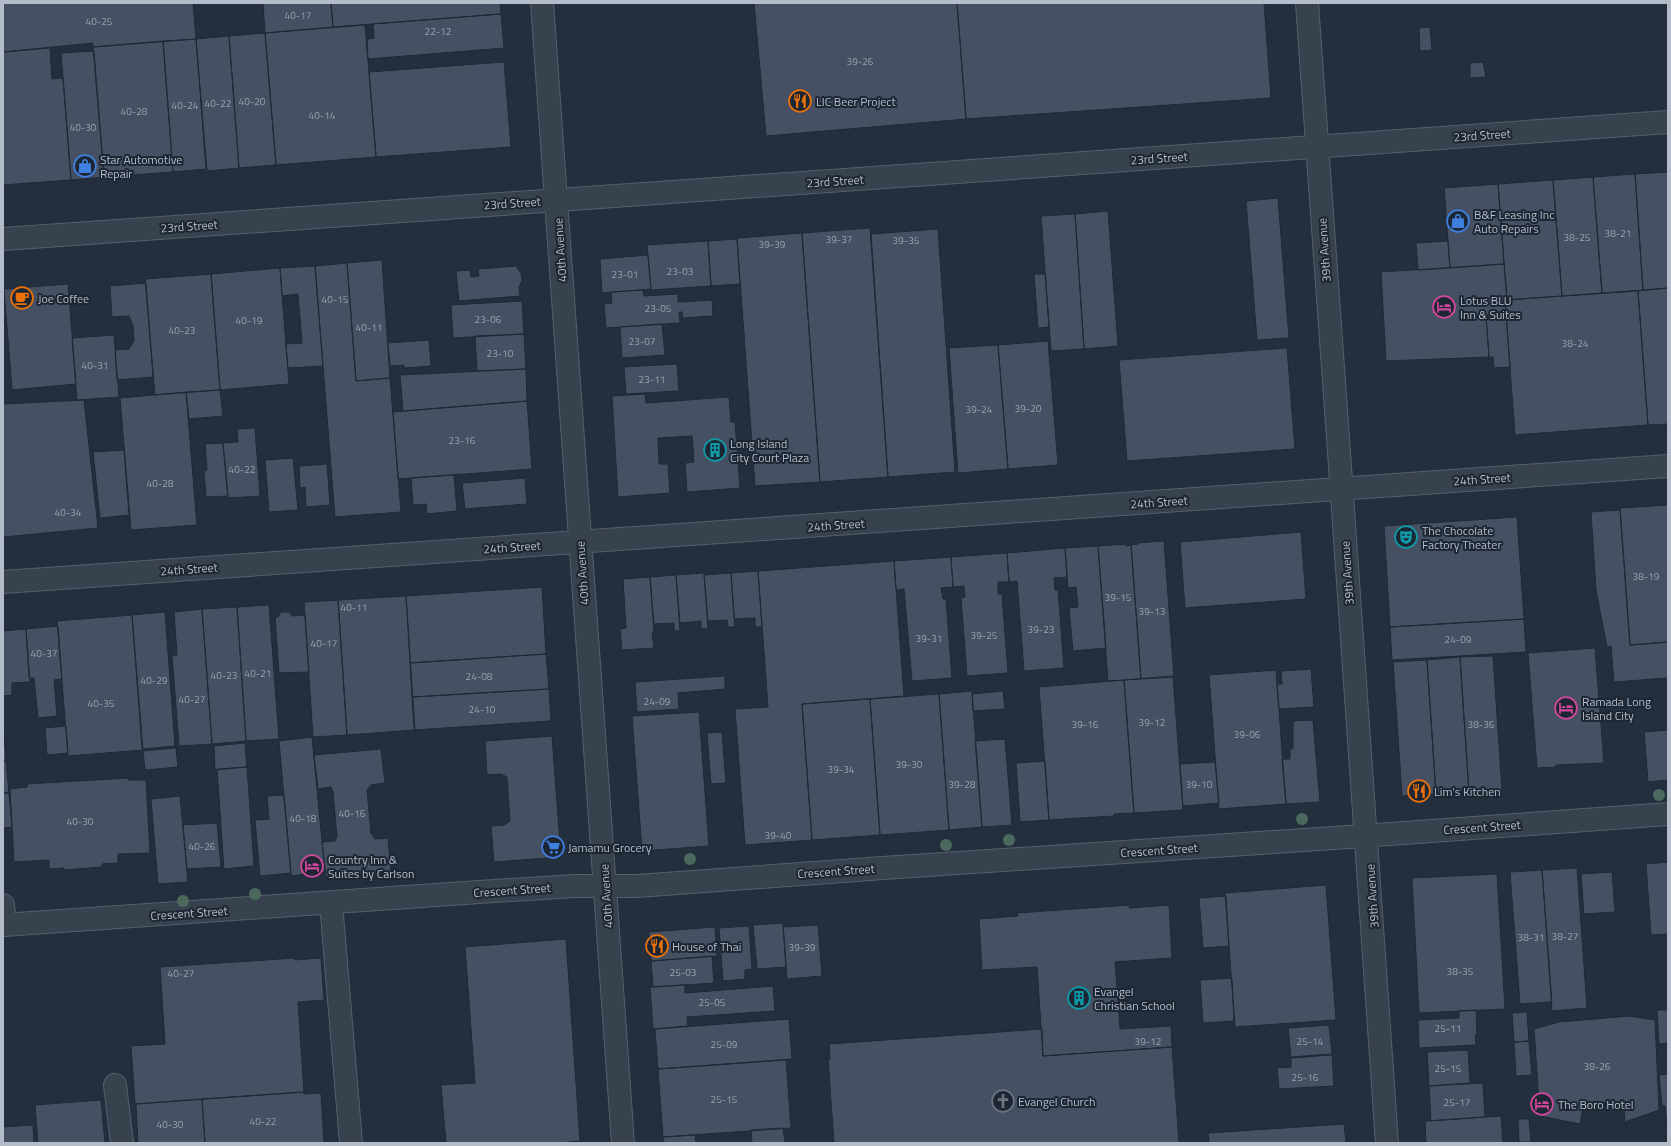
<svg xmlns="http://www.w3.org/2000/svg" width="1671" height="1146" font-family="'Titillium Web',sans-serif">
<style>
.building{fill:#455162;stroke:#1f2835}
.lines{fill:none;stroke-linecap:round;stroke-linejoin:round}
.minor-casing{stroke:#565f6c;stroke-width:24}
.minor{stroke:#38414e;stroke-width:22}
.tree{fill:#4b6a5d}
.labels{text-anchor:middle;dominant-baseline:central;stroke-width:4;stroke-linejoin:round;paint-order:stroke}
.number-label{font-size:10px;fill:#98a1af}
.poi-label{font-size:12px;fill:#b4bcc9;stroke:#1d2633;text-anchor:start}
.street-label{font-size:12px;fill:#b4bcc9;stroke:#1d2633}
</style>
<rect width="100%" height="100%" fill="#242f3e"/>
<path class="building" d="M3 3H193L196 39 93 47V43L3 52Z
M263 3H331L333 27 265 33Z
M331 3H500L501 14 333 27Z
M754 3H957L966 119 766 136Z
M957 3H1264L1271 98 966 119Z
M501 14 504 48 368 59 367 39 374 38 373 24Z
M365 25 376 157 276 165 265 33Z
M1430 27 1432 50 1420 51 1419 28Z
M265 33 276 165 239 168 229 36Z
M229 36 239 168 207 171 196 39Z
M196 39 206 169 173 172 163 41Z
M163 41 173 172 104 177 93 47Z
M50 48 52 79 63 78 71 180 3 185V52Z
M94 51 104 177 71 180 61 53Z
M504 62 511 147 376 157 369 72Z
M1483 62 1486 77 1470 78V63Z
M1668 172V288L1643 290 1635 174Z
M1635 174 1643 290 1602 293 1593 177Z
M1593 177 1602 293 1562 296 1553 180Z
M1553 180 1562 296 1507 300 1498 184Z
M1498 184 1504 264 1450 268 1444 188Z
M1278 198 1289 338 1257 340 1246 201Z
M1108 211 1118 346 1084 349 1075 214Z
M1075 214 1084 349 1051 351 1041 216Z
M870 228 888 477 820 482 802 233Z
M938 229 955 472 888 477 871 234Z
M802 233 820 482 755 486 737 238Z
M737 239 740 284 711 286 708 241Z
M708 241 711 286 651 290 647 245Z
M1448 241 1450 268 1418 270 1416 243Z
M648 255 651 289 602 293 600 259Z
M382 260 390 378 356 381 347 263Z
M347 263 356 381 390 378 401 512 335 517 315 266Z
M1504 264 1507 300H1505L1506 314 1486 316 1489 357 1386 361 1381 272Z
M315 266 323 366 288 368 286 344 302 343 298 294 282 296 280 268Z
M516 266 521 273 522 281 519 287 520 296 459 301 456 271 470 270 471 277 479 276 478 269Z
M280 268 289 384 220 390 211 274Z
M211 274 220 390 155 395 145 279Z
M1034 274H1045L1049 327 1038 328Z
M146 283 153 377 117 380 115 350 129 349 134 341 133 326 129 316 112 317 110 286Z
M68 284 76 384 12 390 4 289Z
M1668 288V424L1648 425 1638 291Z
M643 290 644 296 678 294V302L712 300 713 316 683 318 682 312H679L680 323 606 328 604 304 612 303 611 292Z
M1638 291 1648 425 1515 435 1505 300Z
M522 301 524 334 453 338 451 305Z
M1506 314 1510 367 1494 368 1493 357H1489L1486 316Z
M662 324 665 355 622 358 620 327Z
M524 334 526 369 477 371 475 336Z
M114 335 119 397 77 400 72 338Z
M429 340 431 366 404 368V365L390 366 388 343Z
M1048 341 1058 465 1008 469 998 345Z
M998 345 1008 469 958 473 949 348Z
M1287 348 1295 449 1127 461 1119 360Z
M677 364 679 391 626 394 624 367Z
M526 369 527 401 403 411 400 375Z
M220 390 223 416 189 419 186 392Z
M186 392 197 525 131 530 120 398Z
M645 394 646 403 729 397 731 422H735L740 488 687 492 685 463 694 462 692 436 658 438 659 464H668L670 493 618 497 612 396Z
M84 400 98 528 3 537V404Z
M527 401 532 469 398 479 393 412Z
M255 428 260 496 228 498 223 443 238 442 237 429Z
M223 443 228 496 206 497 204 471 207 470 205 444Z
M124 450 129 515 100 518 93 452Z
M293 458 298 510 269 512 265 460Z
M327 464 330 505 306 507 305 487 300 488 299 466Z
M454 475 457 511 427 514 426 504 413 505 411 478Z
M525 478 527 504 465 509 462 483Z
M1668 505V642L1630 645 1620 508Z
M1620 510 1630 645 1668 642V678L1614 682 1611 646 1607 647 1596 590 1591 512Z
M1517 517 1524 619 1390 627 1384 526Z
M1301 532 1306 599 1185 608 1180 542Z
M1164 541 1174 677 1141 679 1131 545 1138 544 1137 543Z
M1126 544V546L1131 545 1141 679 1108 681 1098 546Z
M1098 546 1106 648 1073 651 1069 608 1078 607 1076 587 1068 588 1065 548Z
M1065 548 1067 577 1054 578 1055 590H1058L1064 668 1024 671 1017 581 1009 582 1007 553Z
M1007 553 1009 582H998V594H1002L1008 673 967 676 961 598 965 597 964 586 953 587 951 557Z
M951 557 953 587 941 588 943 599H946L952 678 912 681 904 589 896 590 894 561Z
M894 561 904 696 802 704 812 840 745 845 735 709 768 707 758 571Z
M758 571 762 627H755V618L734 619 731 573Z
M704 573 708 629H701V621L680 623 676 575Z
M731 573 735 627H728L727 620 708 621 704 575Z
M676 575 680 631H674V623L654 624 650 577Z
M650 577 654 632 652 633 654 648 622 650 620 629 626 628 623 579Z
M542 587 546 654 410 663 406 596Z
M406 596 415 730 347 735 338 600Z
M338 600 347 735 313 737 304 602Z
M269 605 279 739 246 741 237 607Z
M237 607 246 741 212 744 202 609Z
M202 609 212 744 179 746 172 655H177L174 612Z
M165 612 175 746 142 749 132 615Z
M281 612H289L292 616 305 615 309 672 279 673 275 617H278Z
M132 615 143 750 68 756 57 621Z
M1524 619 1526 652 1392 660 1390 627Z
M58 626 62 679 54 680 57 716 38 718 34 678H29L26 629Z
M26 629 30 682 12 683V695L3 696V631Z
M1595 648 1604 763 1556 765 1555 767 1537 768 1528 653Z
M546 654 549 689 412 697 410 663Z
M1493 656 1502 790 1469 792 1460 657Z
M1460 657 1469 792 1436 794 1427 660Z
M1427 660 1436 794 1402 796 1393 662Z
M1311 669 1314 707 1279 709 1277 684H1282L1281 671Z
M1276 670 1286 804 1219 809 1209 675Z
M725 676V689L678 693 679 709 637 712 635 682Z
M1173 676 1183 810 1134 813 1124 680Z
M1124 680 1134 813 1114 814V816L1049 820 1039 687Z
M549 689 551 721 414 730 412 697Z
M972 691 982 827 949 830 939 694Z
M1003 691 1005 709 973 711 972 694Z
M939 694 949 830 880 835 870 699Z
M870 699 880 835 812 840 802 704Z
M699 712 709 846 642 851 632 716Z
M1313 720 1320 802 1286 804 1282 759H1290V749H1293V721Z
M3 721 6 761H3Z
M66 726 68 753 47 755 45 728Z
M1668 730V780L1648 782 1644 732Z
M722 732 726 783 711 784 707 733Z
M552 736 561 857 494 862 491 826 504 825 510 821 507 777 501 774 487 775 485 741Z
M312 737 325 872 291 876 279 741Z
M1005 739 1012 825 982 827 975 741Z
M245 743 247 767 215 770 214 746Z
M176 748 178 767 145 770 143 751Z
M381 749 385 783 371 785 367 790 371 833 375 839 388 838 391 872 326 877 322 842 335 841 337 837 333 792 331 787 318 789 314 755Z
M3 761H6L9 793H3Z
M1045 761 1049 820 1020 822 1016 763Z
M1215 762 1219 803 1183 806 1180 764Z
M247 767 254 866 224 869 217 769Z
M128 778 129 780H146L150 853 118 854V863L102 864V867L64 870V868L49 869V860L14 862 10 789 27 787V784Z
M3 793H9L12 827 3 828Z
M284 795 291 873 260 876 255 820 269 819 267 796Z
M180 796 188 882 158 884 151 799Z
M217 823 221 867 187 869 183 825Z
M1668 862V934L1651 935 1646 864Z
M1577 868 1587 1008 1552 1011 1542 870Z
M1542 870 1552 1002 1520 1004 1510 872Z
M1612 872 1615 912 1584 914 1581 874Z
M1497 874 1505 1009 1419 1013 1412 878Z
M1326 885 1336 1020 1235 1027 1225 893Z
M1226 896 1229 946 1203 948 1199 898Z
M1130 905 1129 908 1169 905 1172 958 1115 962 1120 1029 1171 1026 1172 1047 1043 1056 1037 967 982 970 979 919 1018 916 1017 913Z
M783 923 786 967 757 969 753 925Z
M818 925 822 976 787 979 783 927Z
M749 926 752 969 745 970V979L723 981 719 928Z
M715 927 717 956 651 961 649 932Z
M566 939 580 1141 559 1143H446L441 1085 475 1083 465 947Z
M712 956 714 983 653 987 651 961Z
M295 958V960L321 958 324 1000 298 1002 304 1092 135 1104 131 1046 165 1044 160 967Z
M1232 978 1234 1021 1203 1023 1200 980Z
M685 985V993L773 986 775 1011 687 1017 688 1026 653 1029 650 987Z
M1476 1010 1477 1035H1475L1476 1045 1419 1048 1418 1020 1459 1018V1011Z
M1657 1010H1668V1043L1659 1044Z
M1527 1012 1529 1041 1514 1042 1512 1013Z
M1629 1016 1655 1020 1659 1110 1625 1122 1624 1109 1603 1102 1583 1108 1580 1124 1540 1116 1534 1029 1559 1022Z
M789 1019 792 1059 658 1069 655 1029Z
M1329 1025 1332 1054 1291 1057 1288 1028Z
M1042 1029 1043 1056 1172 1047 1179 1143H834L828 1059H830L829 1044Z
M1529 1041 1532 1075 1516 1076 1514 1042Z
M1468 1050 1470 1083 1429 1086 1427 1052Z
M1332 1055 1334 1086 1279 1089 1277 1068 1291 1067V1058Z
M786 1060 791 1128 663 1137 658 1069Z
M1668 1074V1128H1667L1665 1106H1662L1659 1075Z
M1483 1083 1485 1117 1431 1121 1429 1086Z
M304 1092V1094L321 1093 324 1143H205L202 1099Z
M202 1099 205 1143H138L136 1104Z
M101 1100 105 1143H38L35 1105Z
M1501 1116 1503 1143H1426L1425 1121Z
M1518 1119H1529L1531 1142H1519Z
M1344 1124 1346 1143H1209L1208 1133Z
M33 1125 34 1143H3V1127Z
M783 1128 785 1143H752L751 1130Z
M695 1135 696 1143H664L663 1137Z"/>
<g class="lines">
<g class="minor-casing">
<path id="minor" d="M542 3 623 1143
M1307 3C1333 383 1363 763 1387 1143
M3 239 1668 122
M3 582 1668 466
M331 903 351 1143
M3 905 5 925
M3 925 479 892 575 886H637L883 868 1334 838 1668 814
M115 1085 122 1143"/>
</g>
<use href="#minor" class="minor"/>
</g>
<g class="tree">
<circle cx="1659" cy="795" r="6"/>
<circle cx="1302" cy="819" r="6"/>
<circle cx="1009" cy="840" r="6"/>
<circle cx="946" cy="845" r="6"/>
<circle cx="690" cy="859" r="6"/>
<circle cx="255" cy="894" r="6"/>
<circle cx="183" cy="901" r="6"/>
</g>
<defs>
<g id="restaurant-ring" transform="scale(1.15)"><circle r="9.5" fill="#1d2633" stroke="#e8710a" stroke-width="1.5"/><path d="M-5-6h1v4h1v-4h1v4h1v-4h1v5L-1.5 .5V6h-2V.5L-5-1ZM5-6V6H3V1.5H1.5Q1.5-4 5-6Z" fill="#e8710a"/></g>
<g id="shop-ring" transform="scale(1.15)"><circle r="9.5" fill="#1d2633" stroke="#3f7fe0" stroke-width="1.5"/><path d="M-5-2.5h2.3a2.7 3.5 0 0 1 5.4 0H5L5.5 6h-11ZM-1.5-2.5h3a1.5 2.3 0 0 0-3 0Z" fill="#3f7fe0"/></g>
<g id="cafe-ring" transform="scale(1.15)"><circle r="9.5" fill="#1d2633" stroke="#e8710a" stroke-width="1.5"/><path d="M-5.5-4.5H6V0H3Q3 3.5 0 3.5H-2.5Q-5.5 3.5-5.5 0ZM3-3.2v2h1.7v-2ZM-6 4.5H4V6H-6Z" fill="#e8710a"/></g>
<g id="hotel-ring" transform="scale(1.15)"><circle r="9.5" fill="#1d2633" stroke="#d1479c" stroke-width="1.5"/><path d="M-6-4.5h1.5V1H6V5H4.5V3h-9V5H-6ZM-4 0a1.8 1.8 0 1 1 3.6 0ZM.5 0V-2.5h3Q6-2.5 6 0Z" fill="#d1479c"/></g>
<g id="building-ring" transform="scale(1.15)"><circle r="9.5" fill="#1d2633" stroke="#0f9aa8" stroke-width="1.5"/><path d="M-4-6H4V6H1V3H-1V6H-4ZM-2.5-4.3h1.7v1.8h-1.7ZM.8-4.3h1.7v1.8H.8ZM-2.5-1h1.7V.8h-1.7ZM.8-1h1.7V.8H.8Z" fill="#0f9aa8"/></g>
<g id="theatre-ring" transform="scale(1.15)"><circle r="9.5" fill="#1d2633" stroke="#0f9aa8" stroke-width="1.5"/><path d="M-5-5.5Q0-4 5-5.5V0Q5 5 0 6Q-5 5-5 0ZM-3.3-2.5H-1v1.5H-3.3ZM1-2.5H3.3v1.5H1ZM-2.8 1Q0 5.5 2.8 1Z" fill="#0f9aa8"/></g>
<g id="supermarket-ring" transform="scale(1.15)"><circle r="9.5" fill="#1d2633" stroke="#3f7fe0" stroke-width="1.5"/><path d="M-6-5.5h2.5l.6 2H6L4.5 2H-2.5L-4.4-4H-6ZM-1.5 3.2a1.3 1.3 0 1 0 .1 0ZM3 3.2a1.3 1.3 0 1 0 .1 0Z" fill="#3f7fe0"/></g>
<g id="church-ring" transform="scale(1.15)"><circle r="9.5" fill="#1d2633" stroke="#6b7280" stroke-width="1.5"/><path d="M-1.2-6h2.4v3.5h3.3v2.4h-3.3V6h-2.4V-.1h-3.3v-2.4h3.3Z" fill="#6b7280"/></g>
</defs>
<g fill-rule="evenodd">
<use href="#restaurant-ring" x="800" y="101"/>
<use href="#shop-ring" x="85" y="166"/>
<use href="#shop-ring" x="1458" y="221"/>
<use href="#cafe-ring" x="22" y="298"/>
<use href="#hotel-ring" x="1444" y="307"/>
<use href="#building-ring" x="715" y="450"/>
<use href="#theatre-ring" x="1406" y="537"/>
<use href="#hotel-ring" x="1566" y="708"/>
<use href="#restaurant-ring" x="1419" y="791"/>
<use href="#supermarket-ring" x="553" y="847"/>
<use href="#hotel-ring" x="312" y="866"/>
<use href="#restaurant-ring" x="657" y="946"/>
<use href="#building-ring" x="1079" y="998"/>
<use href="#church-ring" x="1003" y="1101"/>
<use href="#hotel-ring" x="1542" y="1104"/>
</g>
<g class="labels">
<g class="number-label">
<text x="298" y="15">40-17</text>
<text x="99" y="21">40-25</text>
<text x="438" y="31">22-12</text>
<text x="860" y="61">39-26</text>
<text x="252" y="101">40-20</text>
<text x="218" y="103">40-22</text>
<text x="185" y="105">40-24</text>
<text x="134" y="111">40-28</text>
<text x="322" y="115">40-14</text>
<text x="83" y="127">40-30</text>
<text x="1618" y="233">38-21</text>
<text x="1577" y="237">38-25</text>
<text x="839" y="239">39-37</text>
<text x="906" y="240">39-35</text>
<text x="772" y="244">39-39</text>
<text x="680" y="271">23-03</text>
<text x="625" y="274">23-01</text>
<text x="335" y="299">40-15</text>
<text x="658" y="308">23-05</text>
<text x="488" y="319">23-06</text>
<text x="249" y="320">40-19</text>
<text x="369" y="327">40-11</text>
<text x="182" y="330">40-23</text>
<text x="642" y="341">23-07</text>
<text x="1575" y="343">38-24</text>
<text x="500" y="353">23-10</text>
<text x="95" y="365">40-31</text>
<text x="652" y="379">23-11</text>
<text x="1028" y="408">39-20</text>
<text x="979" y="409">39-24</text>
<text x="462" y="440">23-16</text>
<text x="242" y="469">40-22</text>
<text x="160" y="483">40-28</text>
<text x="68" y="512">40-34</text>
<text x="1646" y="576">38-19</text>
<text x="1118" y="597">39-15</text>
<text x="354" y="607">40-11</text>
<text x="1152" y="611">39-13</text>
<text x="1041" y="629">39-23</text>
<text x="984" y="635">39-25</text>
<text x="929" y="638">39-31</text>
<text x="1458" y="639">24-09</text>
<text x="324" y="643">40-17</text>
<text x="44" y="653">40-37</text>
<text x="258" y="673">40-21</text>
<text x="224" y="675">40-23</text>
<text x="479" y="676">24-08</text>
<text x="154" y="680">40-29</text>
<text x="192" y="699">40-27</text>
<text x="657" y="701">24-09</text>
<text x="101" y="703">40-35</text>
<text x="482" y="709">24-10</text>
<text x="1152" y="722">39-12</text>
<text x="1085" y="724">39-16</text>
<text x="1481" y="724">38-36</text>
<text x="1247" y="734">39-06</text>
<text x="909" y="764">39-30</text>
<text x="841" y="769">39-34</text>
<text x="962" y="784">39-28</text>
<text x="1199" y="784">39-10</text>
<text x="352" y="813">40-16</text>
<text x="303" y="818">40-18</text>
<text x="80" y="821">40-30</text>
<text x="778" y="835">39-40</text>
<text x="202" y="846">40-26</text>
<text x="1565" y="936">38-27</text>
<text x="1531" y="937">38-31</text>
<text x="802" y="947">39-39</text>
<text x="1460" y="971">38-35</text>
<text x="683" y="972">25-03</text>
<text x="181" y="973">40-27</text>
<text x="712" y="1002">25-05</text>
<text x="1448" y="1028">25-11</text>
<text x="1148" y="1041">39-12</text>
<text x="1310" y="1041">25-14</text>
<text x="724" y="1044">25-09</text>
<text x="1597" y="1066">38-26</text>
<text x="1448" y="1068">25-15</text>
<text x="1305" y="1077">25-16</text>
<text x="724" y="1099">25-15</text>
<text x="1457" y="1102">25-17</text>
<text x="263" y="1121">40-22</text>
<text x="170" y="1124">40-30</text>
</g>
<g class="poi-label">
<text x="816" y="101">LIC Beer Project</text>
<text x="100" y="159">Star Automotive<tspan x="100" dy="14">Repair</tspan></text>
<text x="1474" y="214">B&amp;F Leasing Inc<tspan x="1474" dy="14">Auto Repairs</tspan></text>
<text x="38" y="298">Joe Coffee</text>
<text x="1460" y="300">Lotus BLU<tspan x="1460" dy="14">Inn &amp; Suites</tspan></text>
<text x="730" y="443">Long Island<tspan x="730" dy="14">City Court Plaza</tspan></text>
<text x="1422" y="530">The Chocolate<tspan x="1422" dy="14">Factory Theater</tspan></text>
<text x="1582" y="701">Ramada Long<tspan x="1582" dy="14">Island City</tspan></text>
<text x="1434" y="791">Lim's Kitchen</text>
<text x="568" y="847">Jamamu Grocery</text>
<text x="328" y="859">Country Inn &amp;<tspan x="328" dy="14">Suites by Carlson</tspan></text>
<text x="672" y="946">House of Thai</text>
<text x="1094" y="991">Evangel<tspan x="1094" dy="14">Christian School</tspan></text>
<text x="1018" y="1101">Evangel Church</text>
<text x="1558" y="1104">The Boro Hotel</text>
</g>
<g class="street-label">
<text transform="translate(1482 135) rotate(-4)">23rd Street</text>
<text transform="translate(1159 158) rotate(-4)">23rd Street</text>
<text transform="translate(835 181) rotate(-4)">23rd Street</text>
<text transform="translate(512 203) rotate(-4)">23rd Street</text>
<text transform="translate(189 226) rotate(-4)">23rd Street</text>
<text transform="translate(560 250) rotate(-94)">40th Avenue</text>
<text transform="translate(1324 250) rotate(-94)">39th Avenue</text>
<text transform="translate(1482 479) rotate(-4)">24th Street</text>
<text transform="translate(1159 502) rotate(-4)">24th Street</text>
<text transform="translate(836 525) rotate(-4)">24th Street</text>
<text transform="translate(512 547) rotate(-4)">24th Street</text>
<text transform="translate(189 569) rotate(-4)">24th Street</text>
<text transform="translate(582 573) rotate(-94)">40th Avenue</text>
<text transform="translate(1347 573) rotate(-94)">39th Avenue</text>
<text transform="translate(1482 827) rotate(-4)">Crescent Street</text>
<text transform="translate(1159 850) rotate(-4)">Crescent Street</text>
<text transform="translate(836 871) rotate(-4)">Crescent Street</text>
<text transform="translate(512 890) rotate(-4)">Crescent Street</text>
<text transform="translate(606 896) rotate(-94)">40th Avenue</text>
<text transform="translate(1372 896) rotate(-94)">39th Avenue</text>
<text transform="translate(189 913) rotate(-4)">Crescent Street</text>
</g>
</g>
<rect width="1671" height="1146" fill="none" stroke="#b4bcc9" stroke-width="8"/>
</svg>
